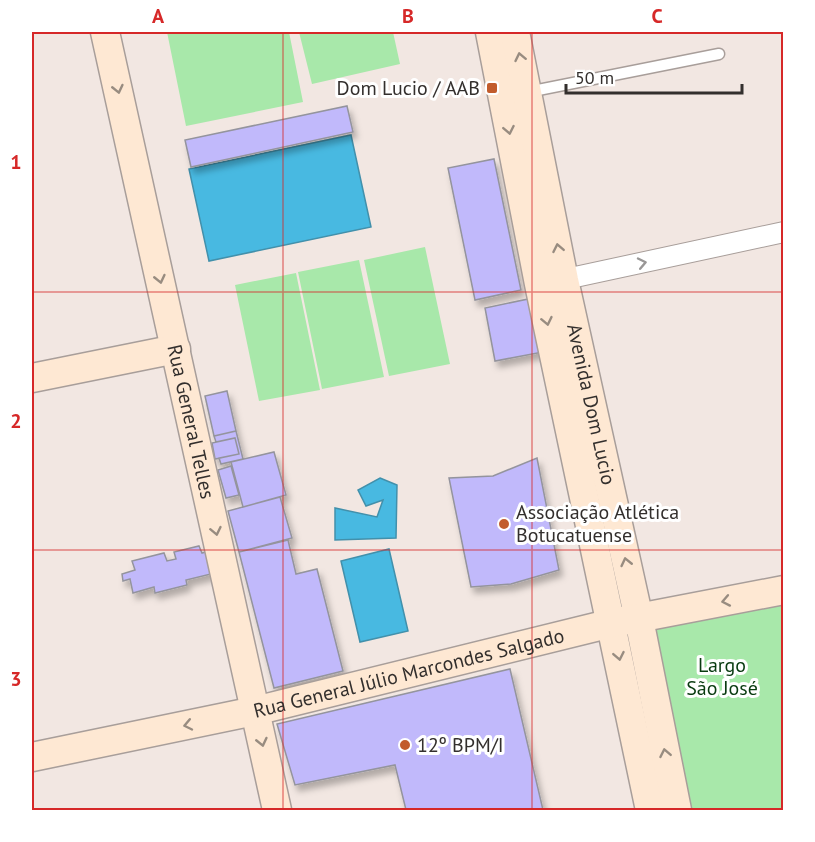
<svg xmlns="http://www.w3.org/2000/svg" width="815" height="842" font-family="'PT Sans',sans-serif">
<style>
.green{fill:#a8e8aa}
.water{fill:#48b9e1;stroke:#4290ab;stroke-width:1.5}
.building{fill:#c1b9fb;stroke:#94949d;stroke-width:1.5;filter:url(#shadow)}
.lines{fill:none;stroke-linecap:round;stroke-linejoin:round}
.lane-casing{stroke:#a89e9a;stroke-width:13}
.street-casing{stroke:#a89e9a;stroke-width:22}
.secondary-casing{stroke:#a89e9a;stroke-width:31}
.lane{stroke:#fff;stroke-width:10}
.street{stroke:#fff;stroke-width:20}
.secondary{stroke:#fee8d3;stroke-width:28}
.oneway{stroke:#988c80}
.oneway2{stroke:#999796}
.grid{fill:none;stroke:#d62828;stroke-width:1.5;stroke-opacity:0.55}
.poi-dot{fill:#c25c2c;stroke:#fff;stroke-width:2}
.labels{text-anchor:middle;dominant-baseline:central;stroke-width:6;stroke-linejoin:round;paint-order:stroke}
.poi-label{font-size:20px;fill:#332f2d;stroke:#fff;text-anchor:start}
.street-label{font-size:20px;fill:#332f2d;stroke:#fff}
.park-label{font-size:20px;fill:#093b10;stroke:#fff}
.neatline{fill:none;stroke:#d62828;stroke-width:2}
.grid-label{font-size:20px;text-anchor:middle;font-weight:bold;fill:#d62828}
</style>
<defs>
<filter id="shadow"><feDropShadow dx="3.5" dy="6" stdDeviation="3" flood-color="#0004"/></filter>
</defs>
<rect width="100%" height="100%" fill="#f2e7e2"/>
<path class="green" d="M167 32H289L303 102 186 126Z
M299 32H393L400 64 312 84Z
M425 247 450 364 389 376 364 260Z
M359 260 384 377 322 389 298 272Z
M296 273 320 390 259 401 235 285Z
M783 600V810H686L649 628Z"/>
<path class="water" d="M351 135 371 227 209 261 189 169Z
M380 478 397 485 396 538 335 540V508L377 517 383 500 366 506 358 490Z
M389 549 408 631 360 642 341 561Z"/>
<path class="building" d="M347 106 353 132 191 167 185 140Z
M494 159 521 290 475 300 448 168Z
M533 298 543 352 495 361 485 308Z
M227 391 236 431 214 436 205 396Z
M236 431 243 459 221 464 219 458 239 454 235 438 216 442 214 436Z
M235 438 239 454 215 459 212 443Z
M274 452 286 495 243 507 231 462Z
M537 458 559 570 511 584 471 587 449 478 493 476Z
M231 466 239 495 226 498 218 470Z
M280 497 292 538 239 552 228 511Z
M288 540 296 574 317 569 343 671 274 688 239 552Z
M199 546 202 553 213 550 211 574 186 580 187 585 155 593 154 587 133 593 130 579 123 581 122 574 135 570 132 561 164 553 167 561 176 559 174 552Z
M510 669 543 810H406L395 765 295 785 277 724Z"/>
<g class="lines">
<g class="lane-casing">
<path id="lane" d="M528 92 719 54"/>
</g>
<g class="street-casing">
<path id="street" d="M552 282 784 232"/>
</g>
<g class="secondary-casing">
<g id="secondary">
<path id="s1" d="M105 32 277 810"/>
<path d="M490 32 539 284 650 810"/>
<path id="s2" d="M515 32 564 280 639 619 677 810"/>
<path d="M32 378 176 349"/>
<path id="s3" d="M32 757 255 711 612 623 784 590"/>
</g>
</g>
<use href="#lane" class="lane"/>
<use href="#street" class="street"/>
<use href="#secondary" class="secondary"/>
</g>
<defs><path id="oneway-chevron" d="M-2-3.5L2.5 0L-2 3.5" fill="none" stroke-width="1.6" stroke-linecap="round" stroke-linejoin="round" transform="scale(1.5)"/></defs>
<g class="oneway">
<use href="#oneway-chevron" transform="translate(520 57) rotate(-102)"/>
<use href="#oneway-chevron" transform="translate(118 89) rotate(77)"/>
<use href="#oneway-chevron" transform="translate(509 130) rotate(79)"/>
<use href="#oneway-chevron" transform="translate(558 248) rotate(-101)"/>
<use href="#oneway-chevron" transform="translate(160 279) rotate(77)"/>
<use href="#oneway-chevron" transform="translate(547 321) rotate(78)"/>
<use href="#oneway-chevron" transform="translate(216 531) rotate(78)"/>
<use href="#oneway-chevron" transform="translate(626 562) rotate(-103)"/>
<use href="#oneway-chevron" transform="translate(726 601) rotate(169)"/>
<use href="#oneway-chevron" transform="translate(619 656) rotate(79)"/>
<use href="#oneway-chevron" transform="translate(188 725) rotate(168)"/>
<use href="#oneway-chevron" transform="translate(262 742) rotate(77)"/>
<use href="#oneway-chevron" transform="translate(665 753) rotate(-101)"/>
</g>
<use class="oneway2" href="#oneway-chevron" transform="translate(642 263) rotate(-12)"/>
<path class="grid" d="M283 32V810M532 32V810M32 292H784M32 550H784"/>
<g class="poi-dot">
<rect x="486" y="82" width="12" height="12" rx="3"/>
<circle cx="504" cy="524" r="6"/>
<circle cx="405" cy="745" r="6"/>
</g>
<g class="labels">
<g class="poi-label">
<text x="480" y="88" text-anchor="end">Dom Lucio / AAB</text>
<text x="516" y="512">Associação Atlética<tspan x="516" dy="23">Botucatuense</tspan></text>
<text x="417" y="745">12º BPM/I</text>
</g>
<g class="street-label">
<text stroke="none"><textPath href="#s2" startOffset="380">Avenida Dom Lucio</textPath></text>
<text stroke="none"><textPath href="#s1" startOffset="399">Rua General Telles</textPath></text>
<text stroke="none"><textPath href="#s3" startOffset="386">Rua General Júlio Marcondes Salgado</textPath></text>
</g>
<g class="park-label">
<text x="722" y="665">Largo<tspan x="722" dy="23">São José</tspan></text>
</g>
</g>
<rect width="815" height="842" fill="none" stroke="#ffffff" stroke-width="66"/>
<path d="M566 84v9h176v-9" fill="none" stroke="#332f2d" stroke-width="3"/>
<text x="575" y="84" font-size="18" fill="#332f2d" stroke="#ffffff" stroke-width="4.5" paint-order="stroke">50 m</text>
<rect x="33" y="33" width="749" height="776" class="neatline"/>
<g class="grid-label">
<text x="158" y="23">A</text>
<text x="408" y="23">B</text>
<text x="657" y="23">C</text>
<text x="16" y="169">1</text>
<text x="16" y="428">2</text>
<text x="16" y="686">3</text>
</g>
</svg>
